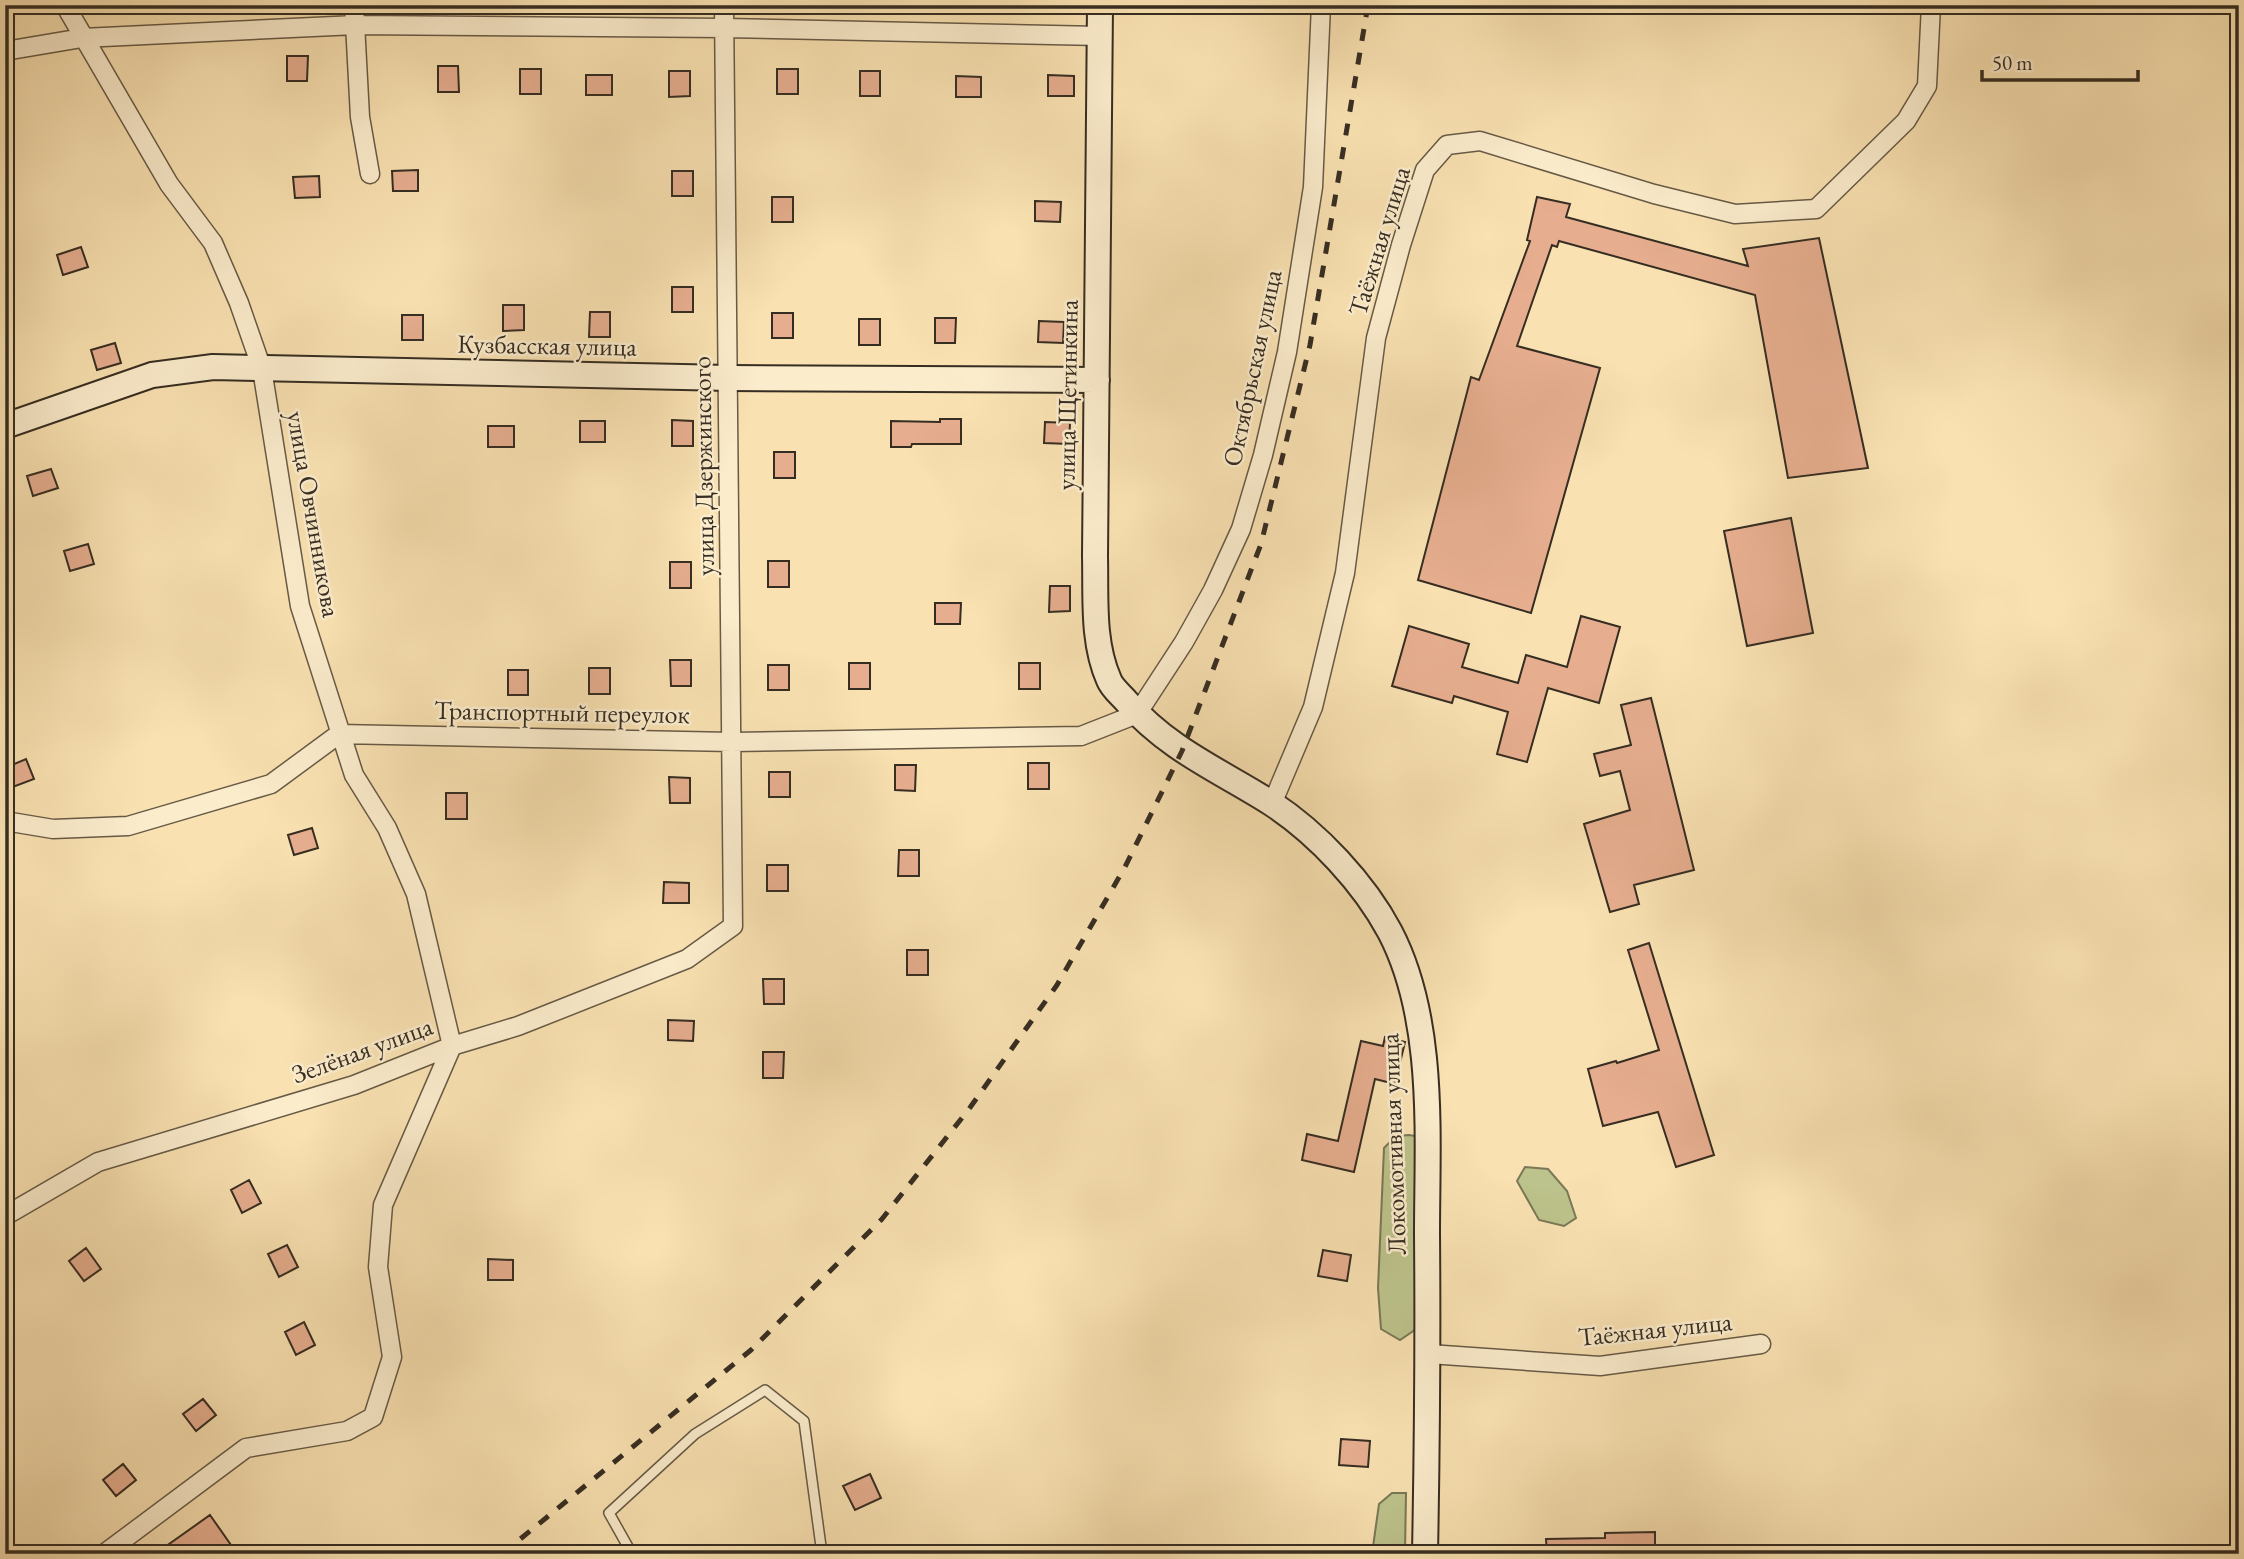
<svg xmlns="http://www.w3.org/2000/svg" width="2244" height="1559" font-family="'EB Garamond',serif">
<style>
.green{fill:#bdc38c;stroke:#7a7857;stroke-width:2}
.building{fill:#e6ae8f;stroke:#362d22;stroke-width:2}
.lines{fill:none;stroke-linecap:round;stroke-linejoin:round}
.lane-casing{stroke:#675a46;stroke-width:12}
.street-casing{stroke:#675a46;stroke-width:21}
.secondary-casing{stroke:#362d22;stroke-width:28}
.lane{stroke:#fbeccc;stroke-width:9}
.street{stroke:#fbeccc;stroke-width:18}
.secondary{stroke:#fbeccc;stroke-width:24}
.rail{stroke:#362d22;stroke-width:5;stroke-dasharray:12 12;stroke-linecap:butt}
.labels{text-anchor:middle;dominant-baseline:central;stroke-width:5;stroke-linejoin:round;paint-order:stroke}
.street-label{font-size:26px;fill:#362d22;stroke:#fbeccc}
</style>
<rect width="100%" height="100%" fill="#f9e1b1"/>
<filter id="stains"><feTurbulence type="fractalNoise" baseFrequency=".00286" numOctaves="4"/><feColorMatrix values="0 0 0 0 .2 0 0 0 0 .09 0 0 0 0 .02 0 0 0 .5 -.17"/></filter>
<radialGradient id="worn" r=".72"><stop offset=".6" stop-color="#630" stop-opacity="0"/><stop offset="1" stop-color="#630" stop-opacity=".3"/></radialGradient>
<path class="green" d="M1409 1135 1427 1138 1428 1321 1400 1340 1381 1329 1378 1288 1384 1148 1396 1136Z
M1525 1167 1548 1169 1567 1191 1576 1218 1564 1226 1539 1220 1517 1181Z
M1392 1493H1406L1405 1554H1372L1379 1504Z"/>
<path class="building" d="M287 56H308L307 81H287Z
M438 66H458L459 92H438Z
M520 69H541V94H520Z
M777 69H798V94H777Z
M669 71H690V96L669 97Z
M860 71H880V96H860Z
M586 75H612V95H586Z
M1048 75 1074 76V96H1048Z
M956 76 981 77V97H956Z
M418 170V191H393L392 171Z
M672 171H693V196H672Z
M319 176 320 197 295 198 293 177Z
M772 197H793V222H772Z
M1537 197 1570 204 1566 217 1748 266 1743 249 1819 238 1868 468 1788 478 1755 295 1559 241 1557 247 1552 245 1517 346 1600 368 1531 613 1418 580 1471 377 1479 380 1530 241 1527 240Z
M1035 201 1061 202 1060 222 1035 221Z
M81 247 88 267 63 275 57 255Z
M672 287H693V312H672Z
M503 305H524V330L503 331Z
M590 312H610V337H589Z
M772 313H793V338H772Z
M402 315H423V340H402Z
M935 318H956L955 343H935Z
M859 319H880V345H859Z
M1039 321 1064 322 1063 343 1038 342Z
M115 343 121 363 97 370 91 350Z
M940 419H961V444H912L911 447H891V421L940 422Z
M672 420 693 421V446H672Z
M580 421H605V442H580Z
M1045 422 1070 423 1069 444 1044 443Z
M488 426H514V447H488Z
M774 452H795V478H774Z
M51 469 58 488 33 496 27 476Z
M1791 518 1813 633 1747 646 1724 531Z
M88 544 94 564 70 571 64 551Z
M768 561H789V587H768Z
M670 562H691V588H670Z
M1050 586H1070V611L1049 612Z
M935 603H961L960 624H935Z
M1581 616 1620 627 1599 703 1548 688 1527 762 1497 754 1508 712 1454 696 1452 703 1392 686 1409 626 1469 644 1462 667 1518 683 1526 655 1567 667Z
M670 660H691V686H671Z
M849 663H870V689H849Z
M1019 663H1040V689H1019Z
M768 665H789V690H768Z
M589 668H610V694H589Z
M508 670H528V695H508Z
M1651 698 1694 870 1634 885 1639 904 1610 912 1584 824 1630 810 1620 771 1600 776 1594 754 1631 745 1621 705Z
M26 759 34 779 10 788 5 777V768Z
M1028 763H1049V789H1028Z
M895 765H916L915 791 895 790Z
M769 772H790V797H769Z
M669 777 690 778V803H670Z
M446 793H467V819H446Z
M312 828 318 848 294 855 288 835Z
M899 850H919V876H898Z
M767 865H788V891H767Z
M664 882 689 883V903H663Z
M1649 943 1714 1155 1676 1167 1658 1112 1603 1126 1588 1069 1616 1061 1617 1063 1659 1050 1628 950Z
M907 950H928V975H907Z
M763 979H784V1004H764Z
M668 1020 694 1021 693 1041 668 1040Z
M1385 1037 1405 1042 1395 1084 1375 1079 1354 1172 1302 1160 1307 1134 1338 1141 1361 1041 1383 1046Z
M763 1052H784L783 1078H763Z
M249 1180 261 1203 242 1213 231 1190Z
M287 1245 298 1267 279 1277 268 1254Z
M86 1248 101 1269 84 1281 69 1261Z
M1323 1250 1351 1255 1347 1281 1318 1276Z
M488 1259 513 1260V1280H488Z
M304 1322 315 1345 296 1355 285 1332Z
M203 1399 216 1415 196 1431 183 1414Z
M1341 1439 1370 1441 1368 1467 1339 1465Z
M123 1464 136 1480 116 1496 103 1480Z
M870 1474 881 1498 855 1510 843 1486Z
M210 1515 231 1545 219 1554H155Z
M1655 1532V1554H1547L1546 1539 1605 1538V1533Z"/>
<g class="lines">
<g class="lane-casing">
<path id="lane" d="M632 1554 609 1513 695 1434 765 1390 804 1421 822 1554"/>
</g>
<g class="street-casing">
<path id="street" d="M65 5 169 184 213 243 239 303 262 369 300 606 354 775 387 828 416 894 452 1046 383 1205 378 1267 392 1357 373 1417 347 1431 246 1448 104 1554
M354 5 360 117 370 174
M5 51 82 38 356 25 725 28 1100 36
M1272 804 1313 707 1345 573 1376 338 1401 245 1425 170 1447 145 1480 141 1654 194 1735 214 1816 209 1906 121 1927 86 1931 5
M5 821 53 829 128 826 271 784 339 734 732 742 1081 736 1137 714 1184 642 1213 590 1241 529 1263 455 1287 352 1313 187 1321 5
M5 1216 98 1162 354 1085 452 1046 518 1026 687 959 733 926 724 5
M1429 1354 1600 1366 1761 1344"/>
</g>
<g class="secondary-casing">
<path id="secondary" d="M1100 5 1095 556C1096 597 1092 642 1109 680 1112 688 1121 695 1127 702 1169 750 1219 770 1271 803 1317 833 1364 883 1390 932 1436 1020 1427 1137 1427 1234 1428 1341 1427 1447 1425 1554
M5 426 152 375 213 367 729 378 1097 380"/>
</g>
<use href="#lane" class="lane"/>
<use href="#street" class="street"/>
<use href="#secondary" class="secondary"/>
<path class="rail" d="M502 1554 751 1350 882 1219 969 1109 1057 985 1125 867 1182 751 1261 544 1310 345 1368 5"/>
</g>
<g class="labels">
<g class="street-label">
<text transform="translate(1379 241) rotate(-73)">Таёжная улица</text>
<text transform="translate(547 345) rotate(1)">Кузбасская улица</text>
<text transform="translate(1252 368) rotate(-78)">Октябрьская улица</text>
<text transform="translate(1067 395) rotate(-89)">улица Щетинкина</text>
<text transform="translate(703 466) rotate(-91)">улица Дзержинского</text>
<text transform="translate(314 514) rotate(80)">улица Овчинникова</text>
<text transform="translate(562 712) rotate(1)">Транспортный переулок</text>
<text transform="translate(362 1050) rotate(-20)">Зелёная улица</text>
<text transform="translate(1393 1144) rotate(-92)">Локомотивная улица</text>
<text transform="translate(1655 1329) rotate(-6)">Таёжная улица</text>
</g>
</g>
<rect width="2244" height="1559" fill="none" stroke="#f9e1b1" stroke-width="28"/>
<rect x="7" y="7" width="2230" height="1545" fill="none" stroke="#362d22" stroke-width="3.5"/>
<rect x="14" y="14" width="2216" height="1531" fill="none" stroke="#362d22" stroke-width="2"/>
<path d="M1982 70v10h156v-10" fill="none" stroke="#362d22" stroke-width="3.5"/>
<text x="1992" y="70" font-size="21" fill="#362d22" stroke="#fbeccc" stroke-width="5" paint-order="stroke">50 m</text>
<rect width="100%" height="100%" filter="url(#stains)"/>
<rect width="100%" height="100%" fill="url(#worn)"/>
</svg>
